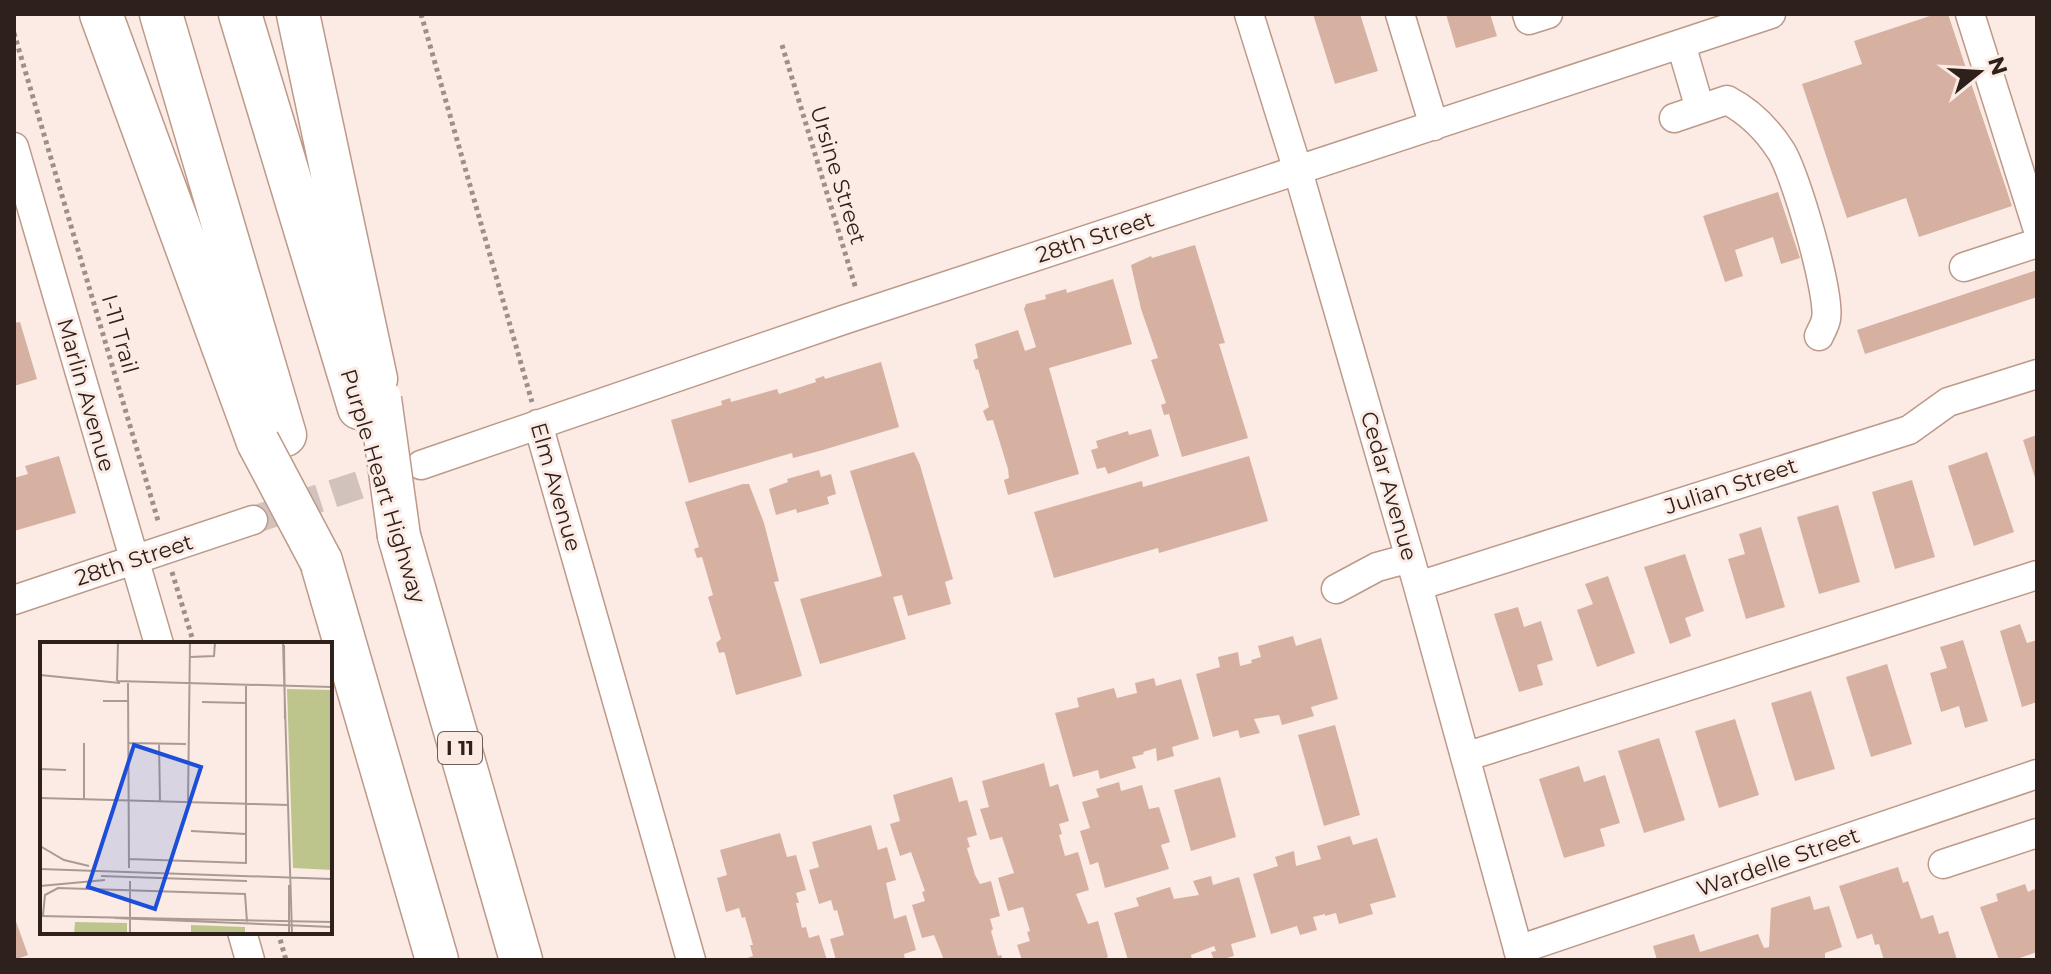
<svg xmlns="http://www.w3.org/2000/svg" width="2051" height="974" font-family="Montserrat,sans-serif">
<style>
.building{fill:#d6b1a1}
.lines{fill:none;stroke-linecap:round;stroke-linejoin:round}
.minor-tunnel{stroke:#d2c2bc;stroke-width:28;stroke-dasharray:28 14;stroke-linecap:butt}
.minor-casing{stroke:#bd9989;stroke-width:31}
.highway-casing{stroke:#bd9989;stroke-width:45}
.path{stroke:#9e8f89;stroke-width:5;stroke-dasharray:4 4;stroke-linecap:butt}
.minor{stroke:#fff;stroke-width:28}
.highway{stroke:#fff;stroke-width:42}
.highway-bridge-casing{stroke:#bd9989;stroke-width:45;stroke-linecap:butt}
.highway-bridge{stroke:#fff;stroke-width:42}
.labels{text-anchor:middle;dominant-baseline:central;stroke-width:6;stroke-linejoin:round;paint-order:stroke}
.shield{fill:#fbebe4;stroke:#6c5d57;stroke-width:2}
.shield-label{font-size:20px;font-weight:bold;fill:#2e201a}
.street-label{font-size:22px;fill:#2e201a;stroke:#fbebe4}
.inset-road{fill:none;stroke:#a99a93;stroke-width:2}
.view{fill:#1d4ed8;fill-opacity:0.15;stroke:#1d4ed8;stroke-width:4}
.inset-edge{fill:none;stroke:#2e201a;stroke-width:4}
</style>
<rect width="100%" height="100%" fill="#fbebe4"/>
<path class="building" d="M1313 14H1360L1378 71 1335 84Z
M1446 14H1490L1497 36 1456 48Z
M1936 14H1948L2012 206 1919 237 1906 198 1847 218 1802 84 1862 64 1854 41Z
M1778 192 1800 258 1781 264 1773 237 1735 250 1743 276 1725 282 1703 216Z
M1195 245 1225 343 1219 344 1248 438 1182 457 1169 414 1164 415 1161 405 1166 403 1151 360 1158 358 1141 309 1131 265 1151 256 1152 258Z
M2037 270V297L1865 354 1857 330Z
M1113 279 1132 344 1049 368 1079 474 1008 495 1004 480 1009 478 1008 469 993 420 987 421 983 411 989 407 978 369 976 370 973 360 978 358 975 344 1018 330 1025 351 1036 347 1024 309 1026 304 1046 299 1045 295 1066 289 1067 293Z
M20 322 37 379 14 386V323Z
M881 362 899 427 823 450 793 458 792 453 689 483 671 420 722 405 721 401 730 398 731 402 777 389 779 394 816 382 815 379 824 376 825 379Z
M1151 429 1159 456 1108 474 1105 467 1097 469 1091 450 1098 448 1096 441 1128 431 1129 435Z
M2037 435V481H2036L2023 440Z
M914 452 920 465 953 579 945 582 951 604 908 616 902 595 893 597 906 639 820 664 800 599 882 576 850 471Z
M1987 452 2014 532 1974 546 1948 466Z
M59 456 76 513 14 531V478L28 474 25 466Z
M1249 456 1268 521 1159 553 1158 548 1054 578 1034 512 1142 481 1143 487Z
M819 470 821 477 831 474 836 494 827 497 829 504 797 513 796 509 776 515 769 489 788 482 787 479Z
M1912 480 1935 557 1895 569 1872 492Z
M743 484H749L764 523 779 581 774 582 802 676 736 695 725 654 724 652 719 653 716 643 721 639 708 597 713 595 702 557 697 558 694 549 699 547 685 502Z
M1838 505 1860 582 1819 594 1797 517Z
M1761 527 1785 607 1746 619 1728 559 1745 554 1739 534Z
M1685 554 1704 611 1685 618 1691 636 1670 644 1644 567Z
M1608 576 1635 653 1597 667 1577 610 1593 604 1585 584Z
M1518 607 1524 627 1541 621 1553 660 1537 665 1543 685 1519 692 1494 614Z
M2020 624 2027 643 2037 640V702L2022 707 2000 631Z
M1293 636 1296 646 1321 638 1338 699 1311 707 1314 716 1282 725 1279 715 1254 719 1260 733 1240 738 1238 730 1213 737 1196 674 1220 667 1218 657 1238 652 1240 666 1252 663 1251 660 1261 657 1258 646Z
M1963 640 1988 721 1965 728 1959 706 1941 712 1930 673 1947 668 1940 647Z
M1887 664 1912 744 1871 757 1846 677Z
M1154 678 1156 686 1181 679 1199 739 1172 747 1174 756 1157 761 1156 748 1143 752 1144 754 1132 757 1136 768 1100 779 1098 770 1073 777 1055 713 1079 707 1077 698 1114 688 1117 698 1137 693 1135 683Z
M1811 691 1835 769 1795 781 1771 703Z
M1735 719 1759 795 1719 808 1695 731Z
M1335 725 1360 815 1324 826 1298 735Z
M1659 738 1685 820 1644 833 1618 751Z
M1044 763 1050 787 1058 784 1069 821 1059 824 1062 834 1059 835 1065 856 1078 852 1089 890 1076 894 1088 924 1098 921 1108 957 1101 960H1022L1017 945 1030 941 1027 932 1030 931 1023 907 1008 911 998 878 1014 873 1002 837 990 840 980 809 989 807 982 781Z
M1579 766 1584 782 1605 775 1620 823 1600 829 1605 846 1564 858 1539 779Z
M952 777 959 802 967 800 977 835 967 838 970 847 967 848 975 875 980 884 991 881 1000 916 990 919 993 929 991 931 998 956 1001 955 1003 960H944L934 935 922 938 912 905 925 901 922 892 925 891 911 852 900 856 890 824 900 821 893 795Z
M1220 777 1236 837 1191 851 1174 790Z
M1119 782 1121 791 1142 785 1149 809 1159 807 1170 842 1161 845 1169 869 1105 888 1098 862 1090 865 1080 831 1090 828 1082 802 1099 797 1096 789Z
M871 825 878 850 887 847 896 880 886 883 894 919 906 915 916 950 904 954 905 960H836L830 939 844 935 837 910 834 911 831 900 819 904 809 870 819 867 812 842Z
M780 833 787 857 796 855 806 890 796 893 799 903H796L802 928 806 927 809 938 819 935 827 960H741L753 956 750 945H753L745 917 742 918 739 908 726 912 717 878 727 875 720 850Z
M1350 836 1353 845 1377 838 1396 897 1370 904 1373 914 1339 924 1336 913 1325 916V914L1313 917 1317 930 1300 935 1297 926 1271 934 1253 874 1278 866 1275 857 1294 851 1296 866 1321 859 1317 846Z
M1898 867 1903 883 1908 881 1921 919 1933 915 1939 934 1948 931 1957 960H1884L1879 944 1875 945 1872 934 1857 939 1839 886Z
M1211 876 1213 885 1239 877 1256 937 1231 944 1234 956 1219 960H1214L1211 952 1216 951 1214 946 1191 955 1192 960H1128L1114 913 1139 906 1136 898 1170 887 1174 899 1199 895 1193 881Z
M2025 884 2028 892 2037 888V952L2014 960H1999L1980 907 1998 901 1996 894Z
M1810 896 1814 910 1829 906 1842 947 1825 953V960H1657L1653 946 1694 934 1700 952 1758 934 1764 948 1769 947 1771 908Z
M14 916 28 955 14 960Z"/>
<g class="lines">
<path class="minor-tunnel" d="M253 520 405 470"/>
<g class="minor-casing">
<path id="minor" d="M1249 14 1298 171 1418 586 1521 960
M1400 14 1434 126
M1527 14 1529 20 1548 14
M1970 14 2037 227
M1681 44 1700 109
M1674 118 1727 100C1750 112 1767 129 1781 151 1795 172 1831 295 1826 319 1825 325 1821 331 1819 336
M14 147 159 644
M1964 267 2037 243
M538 424 691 960
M421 465 846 319 1771 14
M1418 586 1909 430 1948 402 2037 374
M1336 589 1377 567 1410 558
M14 600 253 520
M1465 757 2037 575
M1943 864 2037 833
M242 932 250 960
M1518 950 2037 774"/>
</g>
<g class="highway-casing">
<path id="highway" d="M101 14 258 442
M161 14 285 435
M240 14 359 408
M298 14 376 379
M399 536 521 960
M321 561 437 960"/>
</g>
<path class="path" d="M421 14 532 402
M14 33 159 524
M782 45 856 289
M172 572 194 644
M278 932 286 960"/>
<use href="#minor" class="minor"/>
<use href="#highway" class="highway"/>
<g class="highway-bridge-casing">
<path id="highway-bridge" d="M380 399 399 536
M258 442 321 561"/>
</g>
<use href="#highway-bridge" class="highway-bridge"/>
</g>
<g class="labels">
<rect class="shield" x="438" y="732" width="44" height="32" rx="6"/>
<g class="shield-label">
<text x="460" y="748">I 11</text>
</g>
<g class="street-label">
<text transform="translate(838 175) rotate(73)">Ursine Street</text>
<text transform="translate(1095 237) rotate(-18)">28th Street</text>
<text transform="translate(120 334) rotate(74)">I-11 Trail</text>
<text transform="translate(86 395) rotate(74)">Marlin Avenue</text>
<text transform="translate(383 486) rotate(73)">Purple Heart Highway</text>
<text transform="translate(1389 486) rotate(74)">Cedar Avenue</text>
<text transform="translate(1731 486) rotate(-18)">Julian Street</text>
<text transform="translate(556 487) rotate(74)">Elm Avenue</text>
<text transform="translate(134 560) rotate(-18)">28th Street</text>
<text transform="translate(1778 862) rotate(-19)">Wardelle Street</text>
</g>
</g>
<g transform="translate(40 642)">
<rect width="292" height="292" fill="#fbebe4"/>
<path d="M247 47 292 48V228L253 226ZM35 280 87 281V292H34ZM151 283 205 285V292H151Z" fill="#bec58c"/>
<path class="inset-road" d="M243 0 252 292M244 3 245 77M150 15 174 14 175 0M0 33 80 41M77 39 78 0M77 39 292 45M88 41 89 226M63 59H88M162 60 206 61M44 101V158M88 101 146 102M119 101 120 160M0 127 26 128M0 156 249 163M148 161 150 0M151 189 206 192M0 204 24 218 49 224M89 217 206 221V44M0 227 292 237M61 234 207 239M90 239V292M249 243V292M0 244 65 238M3 273 5 253 18 246 205 252 207 280M0 274 292 280M74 276 292 285"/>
<path class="view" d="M94 103 161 125 115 267 48 245Z"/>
<rect width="292" height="292" class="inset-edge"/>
</g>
<rect width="2051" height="974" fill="none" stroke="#2e201a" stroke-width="32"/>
<g transform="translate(1979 72) rotate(72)" stroke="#fbebe4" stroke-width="6" paint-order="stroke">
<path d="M0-6L14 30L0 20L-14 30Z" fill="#2e201a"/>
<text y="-12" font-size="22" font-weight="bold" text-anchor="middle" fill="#2e201a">N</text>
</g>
</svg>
